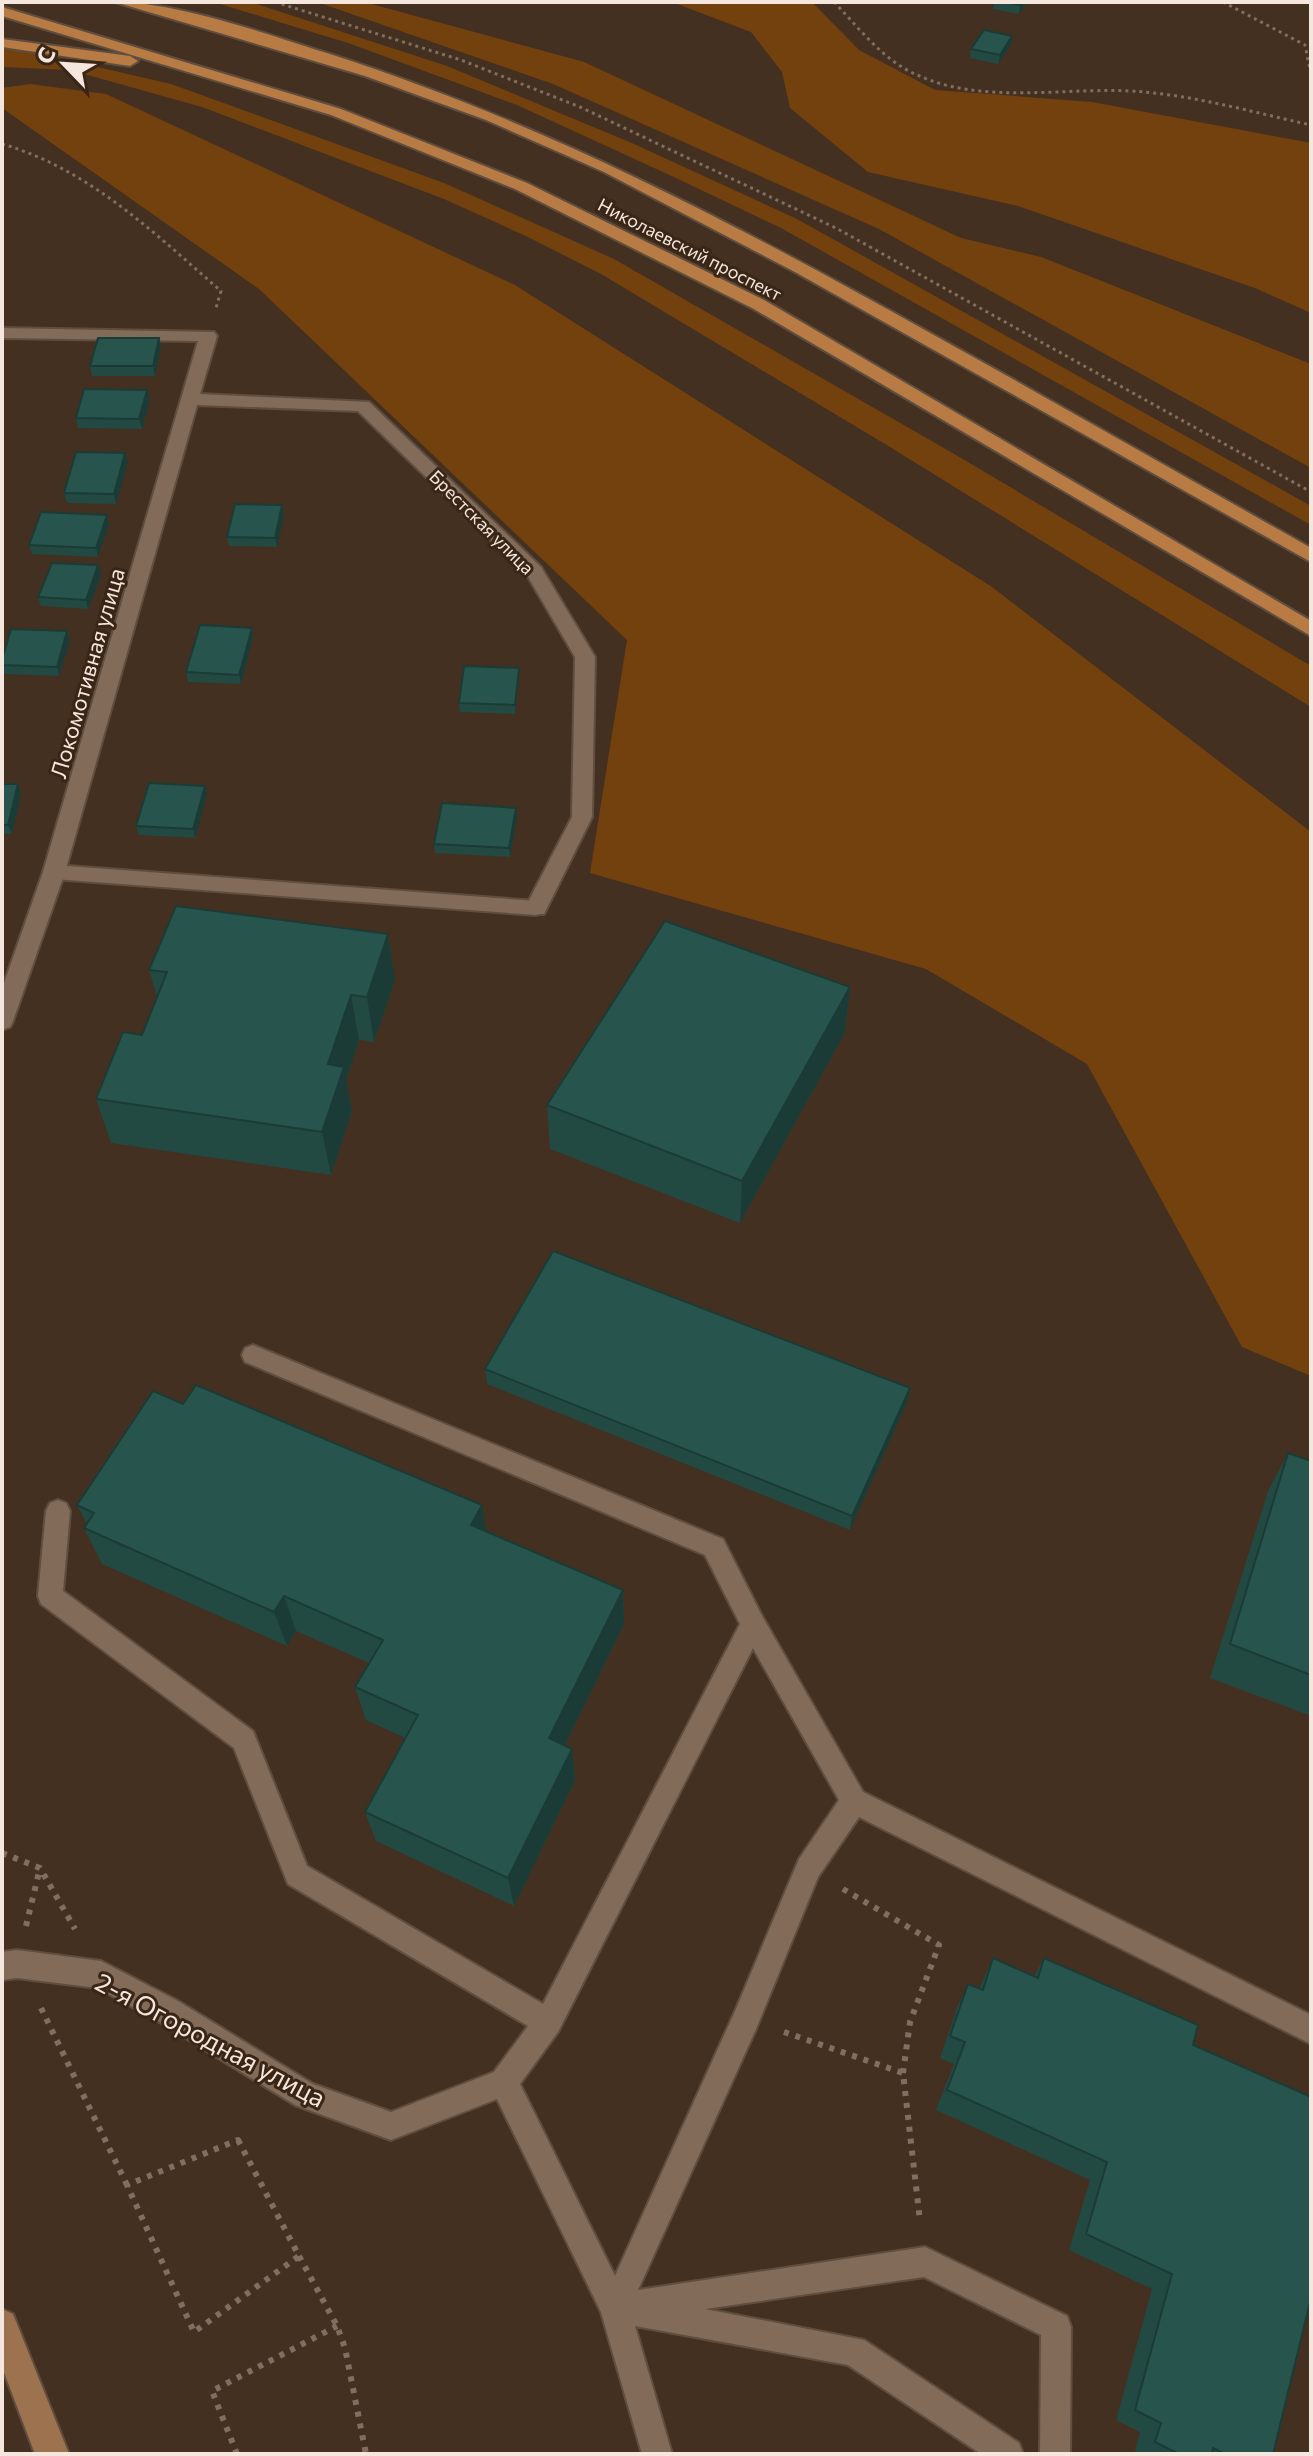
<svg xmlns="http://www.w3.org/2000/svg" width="1313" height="2456" font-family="Commissioner,sans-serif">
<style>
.green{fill:#73410e}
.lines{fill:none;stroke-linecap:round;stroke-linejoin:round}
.service-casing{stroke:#5f4e3f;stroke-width:4}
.minor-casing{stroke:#5f4e3f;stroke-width:4}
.secondary-casing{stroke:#5f4e3f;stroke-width:4}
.primary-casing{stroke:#5f4e3f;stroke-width:4}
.path-far1{stroke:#806e60;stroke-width:3;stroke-dasharray:3 4;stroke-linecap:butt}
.path{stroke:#806e60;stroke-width:6;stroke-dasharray:5 7;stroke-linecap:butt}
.service{fill:#826b59;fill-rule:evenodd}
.minor{fill:#826b59;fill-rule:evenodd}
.secondary{fill:#9c734e;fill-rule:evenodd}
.primary{fill:#b77b43;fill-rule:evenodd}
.wall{fill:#224942}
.shaded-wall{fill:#1b3c36}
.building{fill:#27554d;stroke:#1b3c36;stroke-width:2}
.labels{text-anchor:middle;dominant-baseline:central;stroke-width:6;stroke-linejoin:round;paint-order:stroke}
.far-street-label{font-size:18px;fill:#f5e7dd;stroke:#3a2616}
.street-label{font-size:22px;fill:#f5e7dd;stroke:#3a2616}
.near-street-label{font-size:26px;fill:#f5e7dd;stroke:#3a2616}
</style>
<rect width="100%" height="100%" fill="#443020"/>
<path class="green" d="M214 2H250L447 66 634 144 797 219 1311 506V525L781 228 676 178 517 105 351 44Z
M317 2H364L584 62 961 238 1041 257 1311 364V468L879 229 553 84Z
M672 2H812L859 50 935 90 1092 102 1311 143V313L1255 288 1018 206 868 172 790 108 782 72 751 32Z
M2 45 171 84 444 183 614 259 956 455 1311 666V707L885 444 601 274 526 236 444 199 202 107 70 70 2 67Z
M30 84 106 94 515 285 992 587 1311 832V1376L1242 1347 1087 1064 926 969 590 873 627 640 259 289 2 108V88Z"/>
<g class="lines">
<g class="service-casing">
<path id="service" d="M54 865 536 901 543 903 546 908 543 913 536 915 54 879 44 872Z
M253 1345 723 1539 762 1616 863 1792 1311 2015V2044L859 1817 818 1877 756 2029 638 2290 925 2247 1067 2316 1071 2327 1070 2454H1040L1041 2335 924 2277 705 2309 864 2340 1019 2443 1023 2454H981L848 2365 635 2326 672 2454H642L601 2312 497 2099 391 2140 295 2105 158 2021 98 1988 17 1978 2 1980V1952L17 1950 101 1961 178 2001 313 2084 391 2112 494 2072 528 2026 288 1884 234 1748 41 1604 38 1596 46 1511 50 1503 58 1500 66 1503 70 1511 63 1591 253 1731 307 1866 543 2004 740 1624 705 1555 245 1362 242 1355 245 1348ZM753 1648 839 1800 799 1859 736 2009 615 2276 520 2084 558 2032Z"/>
</g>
<g class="minor-casing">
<path id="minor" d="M2 328 214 332 217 336 200 394 369 402 541 567 595 657 592 817 544 914H528L525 908 572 817 575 657 527 575 358 411 197 405 65 872 13 1021 10 1027 2 1030V989L43 872 198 341 2 338Z"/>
</g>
<g class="secondary-casing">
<path id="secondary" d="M2 2309 13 2314 69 2454H35L2 2367Z"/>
</g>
<g class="primary-casing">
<path id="primary" d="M115 2C178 2 272 36 333 55 545 124 730 221 923 329 1053 401 1182 475 1311 548V562L795 272 604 172 486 120 365 76Z
M2 7 341 109 527 183 764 300 1311 621V636L752 308 515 189 331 115 2 16Z
M2 39 130 56 138 61 130 66 2 47Z"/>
</g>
<path class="path-far1" d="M275 2 461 60 580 107 836 228 1311 492
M834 2C859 28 882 59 915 74 984 107 1071 85 1144 92 1201 97 1256 113 1311 125
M1223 2 1305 45 1311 74
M2 144C89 169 154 233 221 291L216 308"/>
<path class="path" d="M2 1853 40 1868 75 1929
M843 1889 939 1945 910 2022 903 2073
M26 1926 40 1868
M41 2008 127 2185
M784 2032 903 2073 920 2221
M238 2140 299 2256 194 2332 127 2185Z
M299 2256 337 2326 345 2348 366 2454
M237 2454 212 2391 337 2326"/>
<use href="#service" class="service"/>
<use href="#minor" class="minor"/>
<use href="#secondary" class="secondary"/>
<use href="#primary" class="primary"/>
</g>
<path class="wall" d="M994 2H1028L1019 14 993 9Z
M1011 45 998 64 970 58 971 49Z
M159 338 161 347 155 376H92L90 366Z
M150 399 142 429 78 428 76 418Z
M125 453 128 462 116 504 67 503 64 493Z
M282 505 284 515 277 547 229 546 227 537Z
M109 524 98 557 32 554 29 545Z
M101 575 88 609 41 606 38 597Z
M67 631 70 640 59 676 3 674 2 670V660Z
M253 637 241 684 188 682 186 672Z
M519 677 515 714 460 712 459 703Z
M2 784H18L21 793 12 834H2Z
M207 795 195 838 139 835 136 826Z
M517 817 510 857 435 853 434 844Z
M388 934 395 980 374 1042 359 1040 346 1080 352 1111 331 1175 111 1143 96 1099 142 1035 157 997 149 970Z
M850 987 845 1032 740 1223 550 1149 547 1105Z
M485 1369 910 1388 907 1402 850 1530 487 1384Z
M1288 1453 1311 1461V1716L1210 1678 1268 1491Z
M77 1505 486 1532 623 1590 624 1624 565 1745 572 1749 575 1780 514 1906 376 1841 365 1812 405 1738 366 1720 355 1687 369 1663 296 1631 287 1646 102 1564 84 1528 87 1524Z
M993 1958 1034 1976 1044 1958 1193 2045 1273 2454H1142L1135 2451 1140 2432 1116 2420 1152 2289 1069 2250 1090 2180 936 2110 954 2064 940 2058 957 2008 968 1984 979 1989Z"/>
<path class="shaded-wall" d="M1022 2H1028L1019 14 1020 5Z
M1012 36 1011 45 998 64 1000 55Z
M159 338 161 347 155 376 153 366Z
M147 390 150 399 142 429 139 419Z
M125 453 128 462 116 504 114 494Z
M282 505 284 515 277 547 275 538Z
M107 515 109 524 98 557 96 548Z
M98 565 101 575 88 609 86 600Z
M252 628 253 637 241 684 239 675Z
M67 631 70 640 59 676 57 667Z
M519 668V677L515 714V705Z
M18 784 21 793 12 834 8 825Z
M205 786 207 795 195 838 193 829Z
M516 808 517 817 510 857 509 848Z
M388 934 395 980 374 1042 367 997Z
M850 987 845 1032 740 1223 742 1181Z
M351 995 359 1040 346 1080 352 1111 331 1175 322 1132 328 1064Z
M910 1388 907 1402 850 1530 852 1516Z
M482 1505 488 1542 471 1525Z
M623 1590 624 1624 553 1769 549 1738Z
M284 1596 296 1631 287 1646 274 1612Z
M572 1749 575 1780 514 1906 508 1878Z"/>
<path class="building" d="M1006 2H1022L1020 5Z
M984 30 1012 36 1000 55 971 49Z
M98 338H159L153 366H90Z
M84 389 147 390 139 419 76 418Z
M76 452 125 453 114 494 64 493Z
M235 504 282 505 275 538 227 537Z
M41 512 107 515 96 548 29 545Z
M52 563 98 565 86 600 38 597Z
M200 625 252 628 239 675 186 672Z
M11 629 67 631 57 667 2 665V660Z
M464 666 519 668 515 705 459 703Z
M149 783 205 786 193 829 136 826Z
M2 784H18L8 825H2Z
M442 803 516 808 509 848 434 844Z
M176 906 388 934 367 997 351 995 328 1064 344 1067 322 1132 96 1099 123 1032 142 1035 167 972 149 970Z
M665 921 850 987 742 1181 547 1105Z
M553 1251 910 1388 852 1516 485 1369Z
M196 1385 482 1505 471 1525 623 1590 549 1738 572 1749 508 1878 365 1812 418 1715 355 1687 383 1640 284 1596 274 1612 84 1528 94 1513 77 1505 153 1391 183 1404Z
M1288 1453 1311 1461V1675L1230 1644Z
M993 1958 1038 1978 1044 1958 1198 2025 1193 2045 1311 2097V2298L1273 2454H1225L1213 2448 1212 2454H1179L1155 2442 1161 2423 1135 2410 1172 2274 1086 2234 1107 2162 947 2090 965 2042 950 2036 968 1984 983 1990Z"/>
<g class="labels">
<g class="far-street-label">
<text transform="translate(690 249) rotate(27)">Николаевский проспект</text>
<text transform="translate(482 522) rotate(45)">Брестская улица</text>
</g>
<g class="street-label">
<text transform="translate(87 673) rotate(-74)">Локомотивная улица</text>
</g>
<g class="near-street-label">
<text transform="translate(211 2039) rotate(28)">2-я Огородная улица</text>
</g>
</g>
<rect width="1313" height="2456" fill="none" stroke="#f5e7dd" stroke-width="8"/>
<g transform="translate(64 64) rotate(295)" stroke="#3a2616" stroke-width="6" paint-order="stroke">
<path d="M0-6L14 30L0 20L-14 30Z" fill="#f5e7dd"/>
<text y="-12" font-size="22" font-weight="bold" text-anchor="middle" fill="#f5e7dd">С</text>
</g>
</svg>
